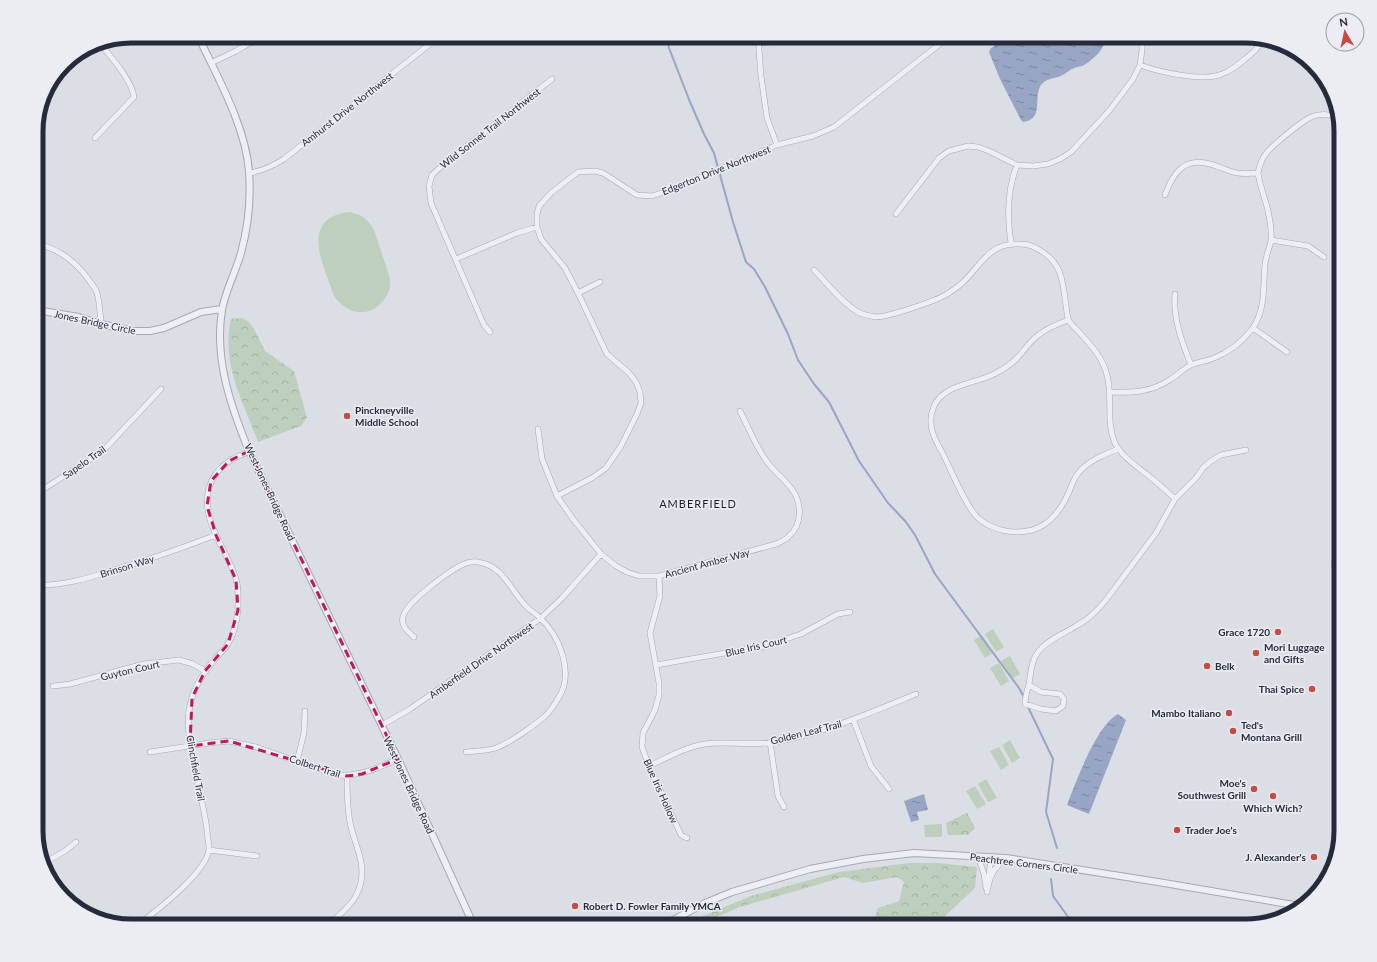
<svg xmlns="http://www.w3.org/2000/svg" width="1377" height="962" font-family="Lato,sans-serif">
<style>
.green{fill:#becfbd}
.forest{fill:url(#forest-crowns)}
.water{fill:url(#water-ripples)}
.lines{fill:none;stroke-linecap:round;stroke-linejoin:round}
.stream{stroke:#98a5c5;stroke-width:2}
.minor-casing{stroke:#a5a8b3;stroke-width:6}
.tertiary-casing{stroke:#a5a8b3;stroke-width:8}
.minor{stroke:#eeeff4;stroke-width:5}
.tertiary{stroke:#eeeff4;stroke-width:6}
.marked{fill:none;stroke:#c2185b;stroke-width:3;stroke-dasharray:8 5;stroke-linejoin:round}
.poi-dot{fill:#c84a44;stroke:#ebedf3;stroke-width:1.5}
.labels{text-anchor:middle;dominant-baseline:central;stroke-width:3;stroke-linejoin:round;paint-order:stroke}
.street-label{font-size:10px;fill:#262a3b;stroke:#ebedf3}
.poi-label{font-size:10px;font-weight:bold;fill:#262a3b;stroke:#ebedf3;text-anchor:start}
.neighbourhood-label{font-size:11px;letter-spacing:1px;fill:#191b2c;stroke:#ebedf3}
.rim{fill:none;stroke:#262a3b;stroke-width:5}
</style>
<defs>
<pattern id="forest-crowns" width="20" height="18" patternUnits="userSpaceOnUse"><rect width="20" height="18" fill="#becfbd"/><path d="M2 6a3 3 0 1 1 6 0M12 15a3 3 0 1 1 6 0" fill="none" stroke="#a3b2a3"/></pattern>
<pattern id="water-ripples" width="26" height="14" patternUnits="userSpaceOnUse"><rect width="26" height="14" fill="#98a5c5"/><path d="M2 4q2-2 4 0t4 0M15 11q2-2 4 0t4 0" fill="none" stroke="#7c87a1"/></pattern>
</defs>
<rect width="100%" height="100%" fill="#dcdee6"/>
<path class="green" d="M350 212C362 215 368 219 374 230 378 242 382 254 386 266 387 270 390 276 390 281 391 288 388 295 383 301 368 319 347 314 334 296 324 266 298 217 350 212Z
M993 629 1004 647 996 652 985 634Z
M982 635 993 653 985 658 974 640Z
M1010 656 1020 674 1012 679 1001 661Z
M999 663 1009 681 1001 686 990 668Z
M1010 740 1020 758 1012 763 1002 745Z
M999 747 1009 765 1001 770 990 751Z
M986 779 997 798 988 802 978 784Z
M975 786 986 804 977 809 966 791Z
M942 824V837H925L924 825Z"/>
<path class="forest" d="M242 318 249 322 254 329 265 351 294 371 307 418 301 426 258 442C243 401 221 364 231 319Z
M967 813 975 828 968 835H948L946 823Z
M909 863H938L977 867 975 888 942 919 940 926H872L878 908 899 901 904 882 897 877 863 883 844 877 740 907 705 922 704 926H686L703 916 751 896 839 872Z"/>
<path class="water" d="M1011 36H1069L1087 39 1094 38 1096 36H1103L1109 39 1106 40C1102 51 1094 59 1084 65 1080 67 1076 67 1072 69 1067 72 1064 75 1058 77 1054 78 1048 79 1044 82 1030 92 1047 119 1023 122L1021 120 1000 79 989 52 991 48Z
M1118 714 1126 720 1089 814 1067 805C1076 782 1096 726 1118 714Z
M924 794 928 810 917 812 919 820 911 822 904 801Z"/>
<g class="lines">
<path class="stream" d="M666 36 669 48 690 102 704 134 714 153 733 222 746 262 754 269 765 287 788 334 798 360 814 384 829 402 859 461 888 503 906 522 915 535 935 574 1019 688 1024 697
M1028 707 1053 759 1046 812 1057 848
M1051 879 1053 896 1074 925 1098 926"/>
<g class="minor-casing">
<path id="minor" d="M758 36 761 76 767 118 777 145
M759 43 783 41 801 36
M211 63 236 51 262 36
M1140 65C1159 72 1203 82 1222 74 1231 71 1238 65 1245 59 1252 54 1258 48 1262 41
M95 138 134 97C132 80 110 56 99 42
M249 173C262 171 273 166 284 159L440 36
M1165 195C1173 173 1184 157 1210 164 1218 166 1226 170 1233 172 1241 175 1250 173 1258 173
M896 214 939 158 949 151 968 146 978 147 989 151 1017 165 1033 166 1048 164 1060 159 1071 152 1109 111 1133 79 1140 65 1142 50V36
M1271 240 1308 246 1324 257
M1011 243C1007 217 1007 190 1017 165
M36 244C58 248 76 262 89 280 91 283 94 287 96 290 100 301 100 313 101 324
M456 259 517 233 537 227
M814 270C828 284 841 302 858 312 863 315 870 316 876 317 888 317 936 301 947 294 952 291 956 288 960 285 980 268 988 242 1019 244 1025 244 1031 245 1036 248 1062 261 1063 281 1066 306 1067 311 1067 317 1069 321 1072 325 1076 329 1079 332 1091 345 1103 358 1107 375 1113 397 1106 419 1114 441 1121 457 1137 466 1150 477 1159 484 1167 491 1175 499
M578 293 600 282
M1175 294C1173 319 1182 342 1191 365
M1068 320C1057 324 1045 329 1036 337 1029 342 1025 350 1018 357 1012 364 1002 370 994 374 975 384 944 384 934 406 931 413 930 422 932 430 934 438 939 447 943 454 951 470 966 507 978 518 992 530 1013 535 1032 530 1050 525 1062 508 1069 492 1072 485 1074 477 1080 471 1089 461 1106 453 1119 449
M1253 328 1287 352
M490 332 484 325 431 203 429 186 432 175 445 163 552 79
M1111 392C1133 393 1152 392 1171 379 1178 375 1184 368 1191 365 1198 362 1207 361 1214 358 1229 352 1243 341 1252 329 1266 310 1263 286 1265 264 1266 256 1269 249 1271 241 1272 231 1270 220 1268 211 1266 201 1258 180 1258 172 1259 168 1261 162 1263 158 1268 148 1301 122 1311 117 1320 113 1329 114 1338 117
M538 429 542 459 557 496 573 519 601 554 616 566 627 572 639 576H659L776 544C780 542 786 540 789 536 803 524 802 502 791 488 784 479 775 472 768 463 756 448 749 428 740 411
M36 494 103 451 161 389
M557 496 592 478 606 468 621 446 637 414 641 403 640 392 636 382 629 373 607 354 578 293 565 268 541 239 537 227V214L539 206 551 193 578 172 595 171 603 173 637 195 652 196 673 189 777 145 813 136 834 127 950 36
M1341 555C1335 557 1333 562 1335 567L1341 572
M659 576 660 596 650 633 659 683V695L655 710 643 733 642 747 649 766 681 835 687 838
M36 585C63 586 89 578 114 570 148 560 182 548 216 535
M414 637C407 631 399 624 404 614 410 600 450 570 464 564 469 562 476 561 482 563 503 567 512 592 526 606 530 611 536 613 540 618 560 636 574 673 559 697 555 704 550 712 544 717 532 727 511 742 496 748 487 751 475 751 466 752
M656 665 765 646 801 634 838 614 850 612
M1029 685 1041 692 1060 694 1064 699 1063 706 1056 711 1041 709 1025 704C1025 697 1027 691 1029 684 1031 673 1031 661 1038 652 1047 640 1065 633 1076 626 1088 620 1098 610 1106 600L1156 533 1175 499 1196 478 1203 468 1211 461 1221 455 1246 450
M53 686 70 684 144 664 179 660 193 664 205 671
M853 719 871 766 889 789
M382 725 410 709 541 618 562 598 601 554
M770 742 778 796 784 807
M150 752 209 743 229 741 256 747 336 775C359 777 378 768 398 759
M297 761 304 733 305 711
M649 766C667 758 685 747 705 744 727 741 752 746 775 742 824 733 870 713 916 694
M209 850 257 856
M978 856 984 874 986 888
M44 863 65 851 76 842
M989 877 991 857
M987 892C990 875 993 869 1006 858
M680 916 685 926
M136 926C154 913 209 871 209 848 209 843 207 836 207 830 204 807 198 785 193 762 190 744 186 723 190 705 194 686 204 672 216 658 220 653 225 649 228 644 234 634 237 620 238 609 238 600 239 588 236 579 227 549 200 521 209 488 212 477 218 469 228 462 234 457 243 455 249 451
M326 926C351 907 368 890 360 857 357 845 352 834 350 822 347 807 347 791 347 776"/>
</g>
<g class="tertiary-casing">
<path id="tertiary" d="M198 36C217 76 246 127 249 172 251 198 248 227 241 253 236 271 225 292 222 310 214 359 231 407 249 451L398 759 474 926
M36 310 79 317 101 324 132 331H150L164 328 201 312 222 309
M662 926 705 903 732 892 810 869 863 859 914 853 1006 858 1158 882 1300 906"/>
</g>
<use href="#minor" class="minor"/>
<use href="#tertiary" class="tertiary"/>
</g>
<path class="marked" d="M249 451 398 759 362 774 347 776 229 741 190 746 192 698 205 671 228 644 238 610 236 580 216 535 207 506 211 481 229 461Z"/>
<g class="poi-dot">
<circle cx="347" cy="416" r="4"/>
<circle cx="1278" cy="632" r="4"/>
<circle cx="1256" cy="653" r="4"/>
<circle cx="1207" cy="666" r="4"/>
<circle cx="1312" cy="689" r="4"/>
<circle cx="1229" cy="713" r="4"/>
<circle cx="1233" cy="731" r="4"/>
<circle cx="1254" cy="789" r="4"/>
<circle cx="1273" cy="796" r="4"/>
<circle cx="1177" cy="830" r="4"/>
<circle cx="1314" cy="857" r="4"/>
<circle cx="575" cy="906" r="4"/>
</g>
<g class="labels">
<g class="street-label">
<text transform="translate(347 109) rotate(-38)">Amhurst Drive Northwest</text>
<text transform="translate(490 128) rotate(-38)">Wild Sonnet Trail Northwest</text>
<text transform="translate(716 170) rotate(-22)">Edgerton Drive Northwest</text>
<text transform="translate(95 322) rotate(12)">Jones Bridge Circle</text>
<text transform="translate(84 462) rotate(-35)">Sapelo Trail</text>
<text transform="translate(270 492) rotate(65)">West Jones Bridge Road</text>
<text transform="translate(707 563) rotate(-15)">Ancient Amber Way</text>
<text transform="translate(127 566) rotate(-17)">Brinson Way</text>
<text transform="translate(756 646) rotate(-13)">Blue Iris Court</text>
<text transform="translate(481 660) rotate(-35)">Amberfield Drive Northwest</text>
<text transform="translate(130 670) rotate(-13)">Guyton Court</text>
<text transform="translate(806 732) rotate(-14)">Golden Leaf Trail</text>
<text transform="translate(315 766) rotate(18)">Colbert Trail</text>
<text transform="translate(196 768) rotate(80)">Clinchfield Trail</text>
<text transform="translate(409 785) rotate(65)">West Jones Bridge Road</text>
<text transform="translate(661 791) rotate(66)">Blue Iris Hollow</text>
<text transform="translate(1024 863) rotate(7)">Peachtree Corners Circle</text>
</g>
<g class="poi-label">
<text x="355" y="410">Pinckneyville<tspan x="355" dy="12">Middle School</tspan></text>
<text x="1270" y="632" text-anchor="end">Grace 1720</text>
<text x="1264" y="647">Mori Luggage<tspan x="1264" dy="12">and Gifts</tspan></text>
<text x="1215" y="666">Belk</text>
<text x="1304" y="689" text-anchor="end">Thai Spice</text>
<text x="1221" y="713" text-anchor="end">Mambo Italiano</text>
<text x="1241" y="725">Ted's<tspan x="1241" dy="12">Montana Grill</tspan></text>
<text x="1246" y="783" text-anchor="end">Moe's<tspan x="1246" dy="12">Southwest Grill</tspan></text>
<text x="1273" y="808" text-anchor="middle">Which Wich?</text>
<text x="1185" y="830">Trader Joe's</text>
<text x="1306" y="857" text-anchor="end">J. Alexander's</text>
<text x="583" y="906">Robert D. Fowler Family YMCA</text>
</g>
<g class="neighbourhood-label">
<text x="698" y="503">AMBERFIELD</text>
</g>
</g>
<path d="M0 0H1377V962H0ZM131 43H1246A88 88 0 0 1 1334 131V831A88 88 0 0 1 1246 919H131A88 88 0 0 1 43 831V131A88 88 0 0 1 131 43Z" fill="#ebedf3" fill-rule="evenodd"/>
<path class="rim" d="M131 43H1246A88 88 0 0 1 1334 131V831A88 88 0 0 1 1246 919H131A88 88 0 0 1 43 831V131A88 88 0 0 1 131 43Z"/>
<g transform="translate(1345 32) rotate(351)"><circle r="19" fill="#ebedf3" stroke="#9c9fa9"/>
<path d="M0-3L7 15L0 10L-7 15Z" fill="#c84a44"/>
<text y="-6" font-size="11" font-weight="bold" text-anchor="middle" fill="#262a3b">N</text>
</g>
</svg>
